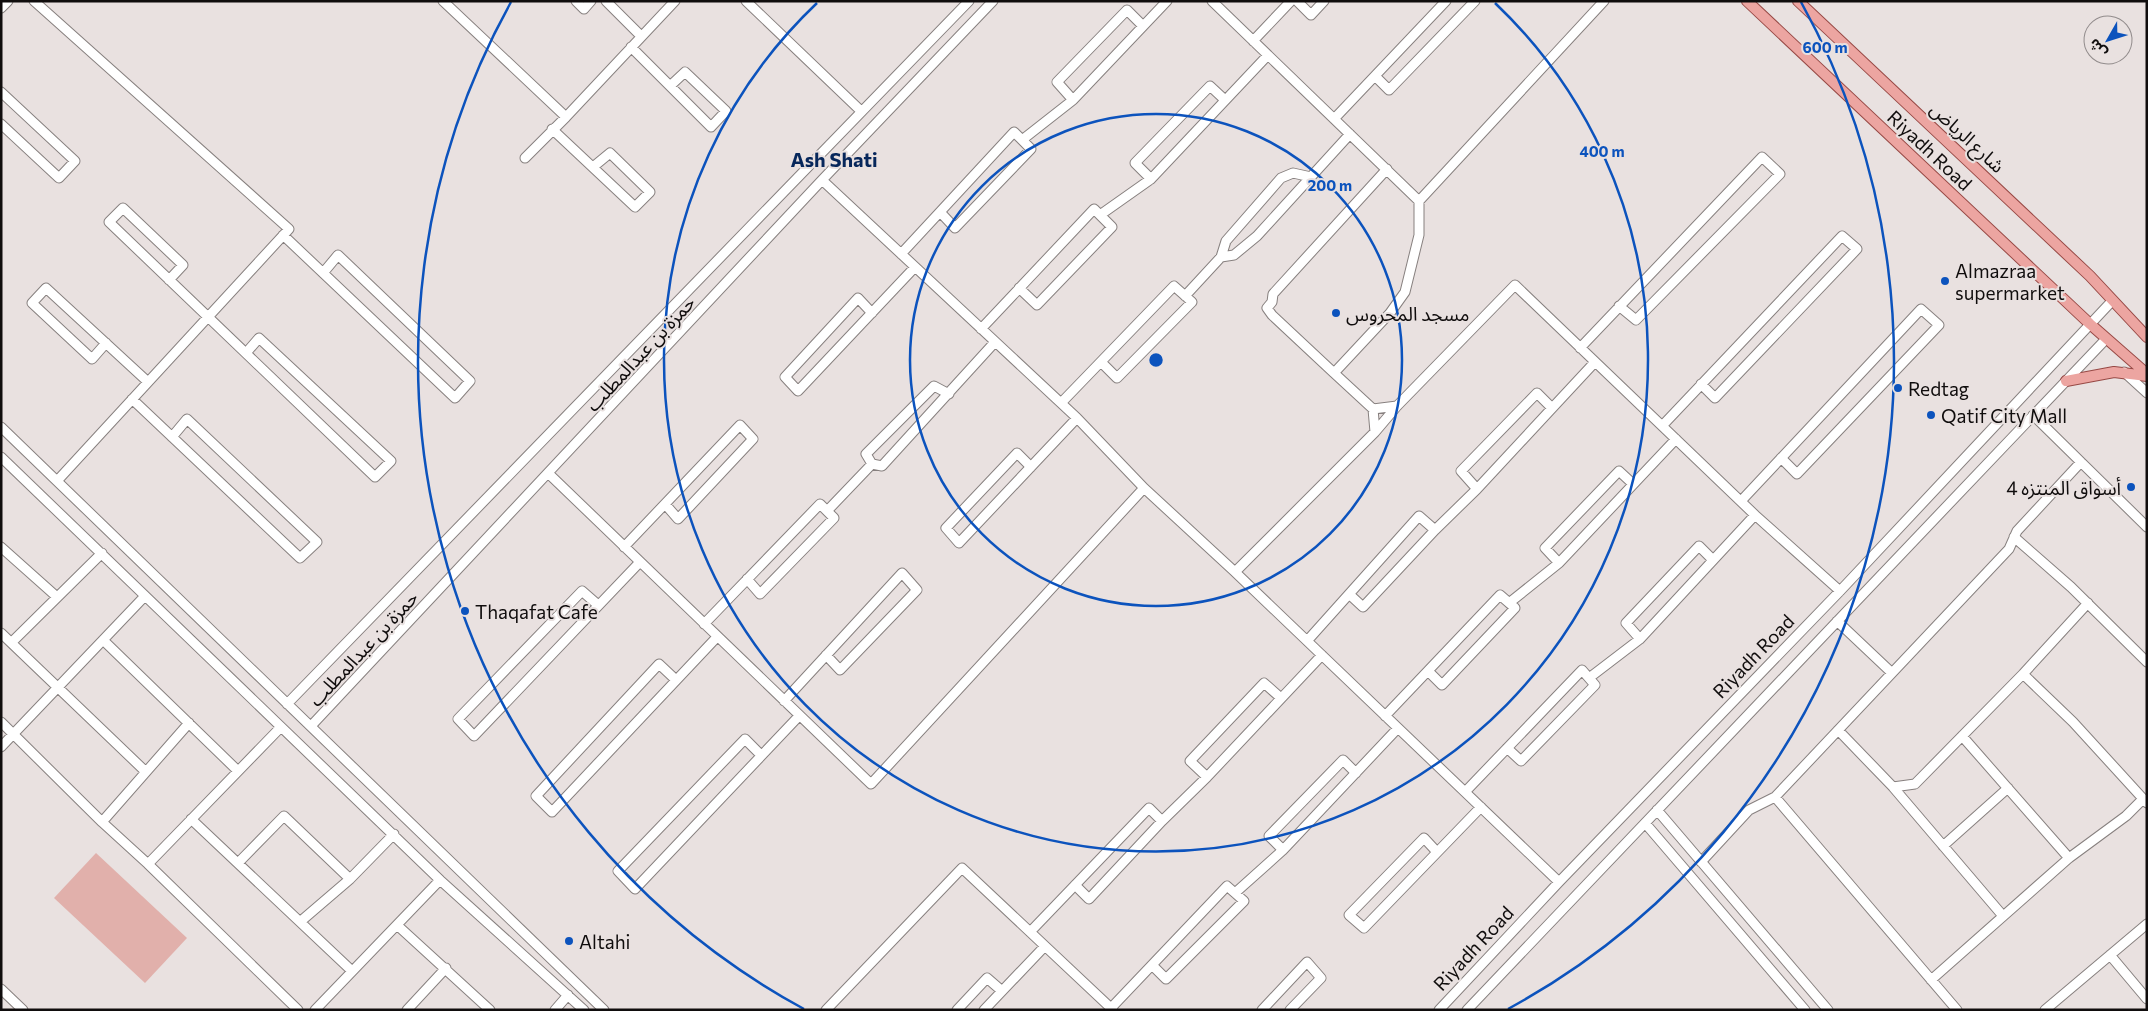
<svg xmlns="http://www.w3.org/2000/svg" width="2148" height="1011" font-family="Commissioner,'Noto Sans Arabic',sans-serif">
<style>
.park{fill:#e1b0ab}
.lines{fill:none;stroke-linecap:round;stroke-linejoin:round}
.minor-casing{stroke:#87807f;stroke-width:11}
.major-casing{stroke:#974945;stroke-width:12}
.minor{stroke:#fff;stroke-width:9}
.major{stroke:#eca5a1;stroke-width:10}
.ring{fill:none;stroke:#0c53bd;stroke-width:2.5}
.poi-dot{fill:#0c53bd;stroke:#e9e1e0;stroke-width:2}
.labels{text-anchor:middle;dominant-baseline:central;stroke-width:4;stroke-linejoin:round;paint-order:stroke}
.street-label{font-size:19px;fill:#100d0d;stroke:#e9e1e0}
.poi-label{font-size:19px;fill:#100d0d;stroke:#e9e1e0;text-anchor:start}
.neighbourhood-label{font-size:20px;font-weight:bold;fill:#07275b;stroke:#e9e1e0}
.centre{fill:#0c53bd;stroke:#e9e1e0;stroke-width:2.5}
.ring-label{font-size:15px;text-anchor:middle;font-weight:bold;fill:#0c53bd;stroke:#e9e1e0;stroke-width:4;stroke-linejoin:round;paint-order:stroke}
</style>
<rect width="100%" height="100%" fill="#e9e1e0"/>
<path class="park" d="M96 853 187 938 145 983 54 898Z"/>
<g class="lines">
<g class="minor-casing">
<path id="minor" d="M34 1 289 229 57 481
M443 1 566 117
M576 1 584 9 591 1
M606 1 641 36
M746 1 861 111
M1212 1 1419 201 1604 1
M1297 1 1311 15 1324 1
M1 8 8 1
M1143 26 1127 10 1057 82 1073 100 1167 1
M1253 41 1291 1
M631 47 711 127 726 111 685 72 670 86
M1375 76 1389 90 1475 1
M1 92 75 161 59 178 1 124
M1225 100 1210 86 1135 163 1151 179 1268 55
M1334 119 1446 1
M552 129 635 207 650 192 610 153 593 167
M1022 140 1073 100
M525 158 566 117 675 1
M1100 215 1151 179
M283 235 455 398 470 381 338 255 323 273
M901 254 1014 132 1031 149 955 228 940 212
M1221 257 1226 241 1281 178 1293 173 1311 177
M169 280 183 265 123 208 109 222C197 307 286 392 375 477L391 461 259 338 246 353
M1185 296 1221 257 1234 255 1257 236 1350 134
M872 313 858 298 785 377 798 391 915 267
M981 329 1094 209 1112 227 1037 305 1019 288
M106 343 92 359 32 303 46 288 148 382
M1580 348 1762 157 1780 174 1636 320 1619 306
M2124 372 2147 393
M1334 373 1272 315 1267 308 1272 302 1273 294 1387 169
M949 394 934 386 866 454 872 464 882 466 995 342
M132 399 300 558 317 542 187 419 172 437
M1061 403 1174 286 1192 302 1117 378 1101 362
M1397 406 1373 409 1334 373 1390 313 1405 292 1419 235V201
M1552 408 1537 393 1461 471 1477 489 1595 362
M1373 409 1375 432
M2033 415 2147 527
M1662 426 1842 236 1857 249 1715 398 1701 384
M1 427 604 1010
M1 457 440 880 584 1010
M1031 467 1017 453 946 528 959 543 1077 418
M549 474 871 784 1144 488 1077 418 822 180
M1633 484 1619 471 1545 548 1559 563 1676 439
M1144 488 1235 572
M1741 501 1921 309 1939 325 1797 474 1781 458
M827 511 872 464
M1435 530 1477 489
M2014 537 2071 587 2147 662
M1 547 57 597
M624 547 740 425 753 439 678 519 665 504
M1713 560 1699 546 1626 623 1640 639 1755 515
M1509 603 1559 563
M598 605 582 591 458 719 474 736 640 562
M1837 621 1892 673
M704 624 820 504 834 518 760 594 747 579
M1 633 146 772
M103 640 238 771
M1307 641 1419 516 1435 530 1363 607 1349 594
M12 642 102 553
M2023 674 2073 722 2147 803
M1589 678 1640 639
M676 680 659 664 536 796 552 812 717 637
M1281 698 1264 683 1190 761 1207 777 1322 655
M784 701 902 573 917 590 840 670 826 655
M287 704 969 1
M1385 716 1500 595 1515 608 1442 685 1428 671
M1 722 102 822 148 864 298 1010
M311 726 822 180 993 1
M1838 730 1893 787 2003 916
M1962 736 2069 858
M1 747 144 597
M761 755 745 739 618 871 635 889 799 716
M1356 773 1343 760 1269 836 1283 850 1398 728
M1893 787 1915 784 2023 674 2088 603
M1465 792 1582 670 1595 685 1521 761 1507 748
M1775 797 1957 1010
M1657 810 1828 1010
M191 819 352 971
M1162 821 1207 777
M102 822 189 723
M1645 823 1805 1010
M1943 846 2008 788
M1437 852 1424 838 1349 915 1364 928 1481 807
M1701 862 1749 810 1775 797 2009 549 2017 531 2081 462
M238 863 284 816 350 879
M148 864 280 728
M1559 882 1235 572 1375 432 1397 406 1515 285 1755 515 1840 591
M1235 893 1283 850
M301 921 350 879 394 834
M397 925 490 1010
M1030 932 1149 808 1162 821 1089 899 1075 885
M2110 955 2147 999
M1931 980 2069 858 2126 816 2143 799
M1 989 23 1010
M1111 1008 1227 886 1244 901 1166 979 1152 965
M315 1010 440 880
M407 1010 446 968
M555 1010 568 995
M826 1010 962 868 1113 1010
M957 1010 987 978 1002 991
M984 1010 1045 946
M1262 1010 1307 962 1321 978 1290 1010
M1439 1010 1559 882 1840 591 2112 301
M1467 1010 2106 339
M2045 1010 2147 924"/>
</g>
<g class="major-casing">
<path id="major" d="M1747 1 2090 324 2147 374
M1798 1 2090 276 2147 337
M2066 381 2114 372 2147 376"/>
</g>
<use href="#minor" class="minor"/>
<use href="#major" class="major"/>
</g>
<g class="ring">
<circle cx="1156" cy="360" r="246"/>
<path d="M1495 3A492 492 0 1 1 817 3"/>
<path d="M804 1009A738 738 0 0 1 511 2M1801 2A738 738 0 0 1 1508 1009"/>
</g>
<g class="poi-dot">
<circle cx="1945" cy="281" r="5"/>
<circle cx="1336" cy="313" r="5"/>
<circle cx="1898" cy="388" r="5"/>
<circle cx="1931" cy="415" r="5"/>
<circle cx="2131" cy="487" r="5"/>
<circle cx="465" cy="611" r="5"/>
<circle cx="569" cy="941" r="5"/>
</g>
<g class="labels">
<g class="street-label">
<text transform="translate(1968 137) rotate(43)">شارع الرياض</text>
<text transform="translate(1930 150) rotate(43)">Riyadh Road</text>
<text transform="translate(640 353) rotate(-47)">حمزة بن عبدالمطلب</text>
<text transform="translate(363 648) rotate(-47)">حمزة بن عبدالمطلب</text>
<text transform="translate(1753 656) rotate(-46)">Riyadh Road</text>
<text transform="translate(1473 948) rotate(-47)">Riyadh Road</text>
</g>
<g class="poi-label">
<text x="1955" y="270">Almazraa<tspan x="1955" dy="22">supermarket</tspan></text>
<text x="1346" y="313">مسجد المحروس</text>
<text x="1908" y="388">Redtag</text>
<text x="1941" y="415">Qatif City Mall</text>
<text x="2121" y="487" text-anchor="end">أسواق المنتزه 4</text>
<text x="475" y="611">Thaqafat Cafe</text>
<text x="579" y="941">Altahi</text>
</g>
<g class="neighbourhood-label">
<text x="834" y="159">Ash Shati</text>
</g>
</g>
<circle cx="1156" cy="360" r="8" class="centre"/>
<g class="ring-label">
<text x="1825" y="53">600 m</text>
<text x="1602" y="157">400 m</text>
<text x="1330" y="191">200 m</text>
</g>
<rect width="2148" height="1011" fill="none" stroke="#100d0d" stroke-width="5"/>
<g transform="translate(2108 40) rotate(231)"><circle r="24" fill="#e9e1e0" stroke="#928c8c"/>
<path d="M0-4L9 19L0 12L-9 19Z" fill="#0c53bd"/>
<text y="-8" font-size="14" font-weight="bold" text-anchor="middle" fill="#100d0d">ش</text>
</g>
</svg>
